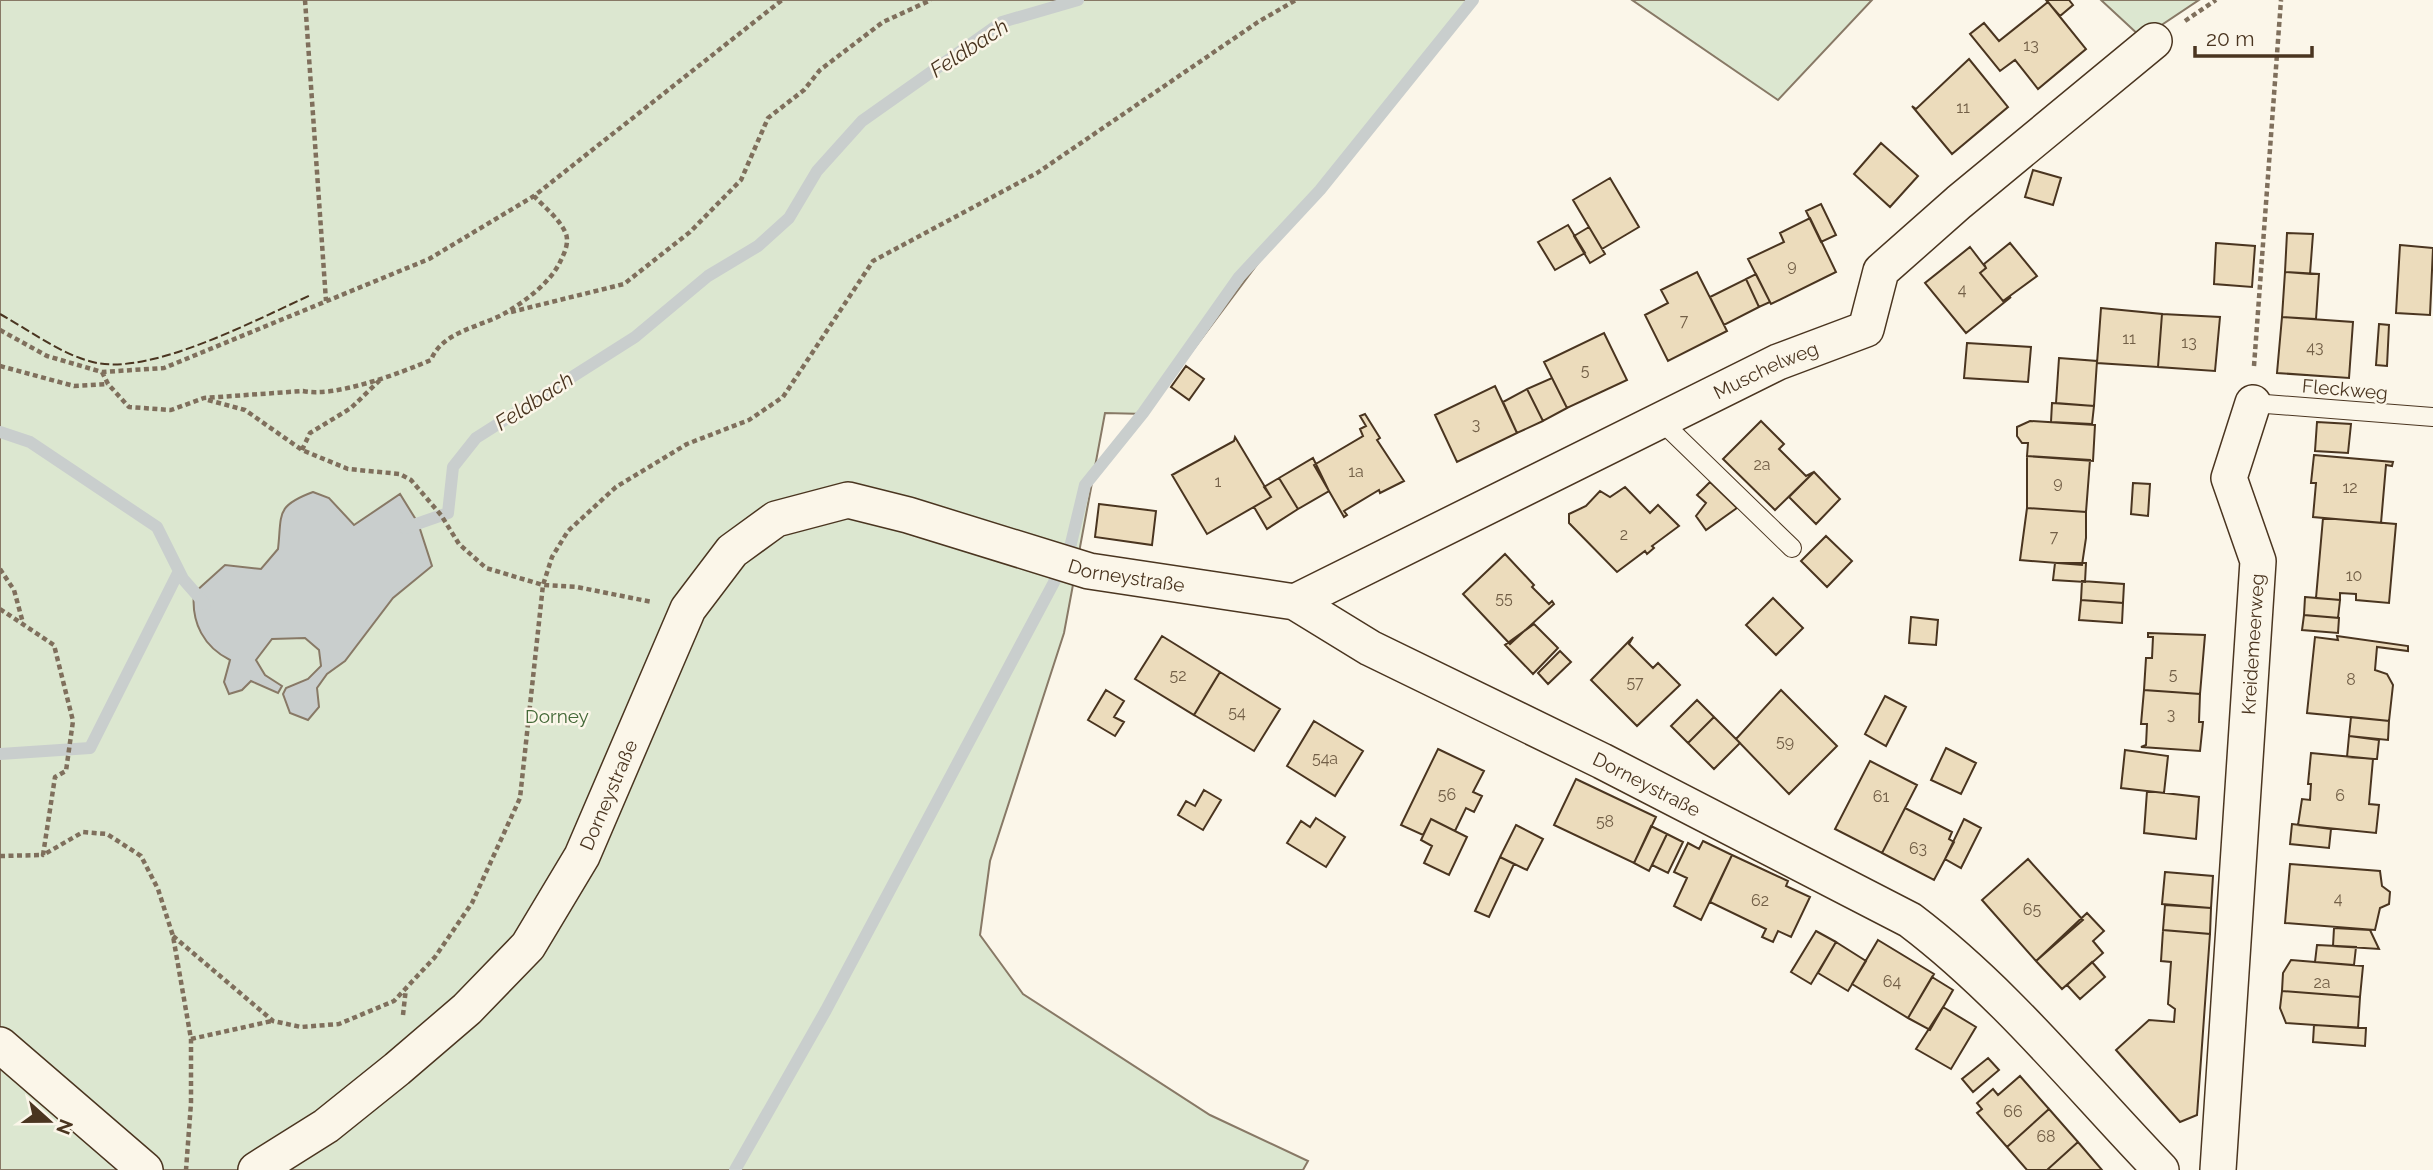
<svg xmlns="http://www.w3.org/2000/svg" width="2433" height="1170" font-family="Raleway,sans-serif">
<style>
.green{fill:#dce7d0;stroke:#887966;stroke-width:2}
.water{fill:#c9cecd;stroke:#887966;stroke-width:2}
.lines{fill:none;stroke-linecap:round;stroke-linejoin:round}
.stream{stroke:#c9cecd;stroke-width:12}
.building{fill:#ecdcbc;stroke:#4a3520;stroke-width:2}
.lane-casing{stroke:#4a3520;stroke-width:20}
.street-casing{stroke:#4a3520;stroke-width:38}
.path{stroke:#7f6f5c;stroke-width:4.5;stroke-dasharray:5 3.5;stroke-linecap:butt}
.lane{stroke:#fbf6e9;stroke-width:18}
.street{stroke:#fbf6e9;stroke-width:35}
.fence{stroke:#4a3520;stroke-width:2;stroke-dasharray:9 3.5;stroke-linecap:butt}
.labels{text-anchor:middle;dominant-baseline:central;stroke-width:5;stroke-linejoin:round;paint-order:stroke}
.number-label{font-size:16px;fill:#725f47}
.street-label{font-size:19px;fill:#4a3520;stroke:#fbf6e9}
.park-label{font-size:19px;fill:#436837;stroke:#fbf6e9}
.water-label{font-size:21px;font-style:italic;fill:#4a3520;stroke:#fbf6e9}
</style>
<rect width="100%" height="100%" fill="#fbf6e9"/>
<path class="green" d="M0 0H1475L1397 99 1259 262 1145 414 1105 413 1064 633 990 861 980 935 1023 994 1210 1115 1308 1161 1303 1170H0Z
M1632 0H1872L1778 100Z
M2101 0H2199L2142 38Z"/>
<path class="water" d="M313 492 329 498 354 525 400 494 418 523 432 566 393 598 345 661 327 674 317 688 319 707 308 720 290 713 283 694 286 688 308 679 321 666 319 650 305 638 272 639 256 660 265 675 282 686 278 693 251 681 242 690 229 694 224 682 230 660C204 647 191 623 194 593L225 565 261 569 278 549C282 514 275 506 313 492Z"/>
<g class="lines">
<path class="stream" d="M0 432 30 442 157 527 183 579 205 604
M405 528 448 513 453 467 476 438 635 337 708 276 758 246 789 218 817 171 862 121 1002 22 1078 0
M0 754 90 748 179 571
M735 1170 826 1010 1068 556 1085 485 1143 413 1239 277 1320 190 1473 0"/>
</g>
<path class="building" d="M2046 0H2069L2073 5 2060 16Z
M2048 2 2086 49 2038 89 2015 60 2000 71 1970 34 1984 23 1999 41Z
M1969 59 2008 107 1952 154 1912 106 1916 109Z
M1881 143 1918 176 1890 207 1854 174Z
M2033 170 2061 178 2053 205 2025 197Z
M1610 178 1639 227 1602 249 1573 200Z
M1821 204 1836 235 1821 242 1806 211Z
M1810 218 1836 272 1771 304 1748 259 1784 242 1780 233Z
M1568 225 1585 253 1555 270 1538 242Z
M1589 227 1605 254 1590 263 1574 236Z
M2287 233 2313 234 2310 274 2285 272Z
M2010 243 2037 276 2003 301 1980 273 1986 268 1984 264Z
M2216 243 2255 246 2252 287 2214 284Z
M2400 245 2433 248 2430 315 2396 313Z
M1970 247 1986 268 1980 273 2003 301 2011 297 1966 333 1925 283Z
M1697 272 1727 331 1668 361 1645 315 1668 303 1661 290Z
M2285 272 2319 274 2316 319 2282 317Z
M1756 274 1770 302 1759 307 1746 279Z
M1746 279 1759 307 1724 325 1710 297Z
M2101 308 2162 314 2158 367 2097 363Z
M2162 314 2220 317 2215 371 2158 367Z
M2282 317 2353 322 2349 378 2277 373Z
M2379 324 2389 325 2387 366 2376 365Z
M1604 333 1627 380 1567 408 1544 362Z
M1967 343 2031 347 2028 382 1964 378Z
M2059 358 2097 361 2094 406 2056 403Z
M1186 366 1204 379 1189 400 1171 387Z
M1552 378 1567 408 1543 421 1527 389Z
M1495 386 1517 433 1457 462 1435 415Z
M1527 389 1543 421 1517 433 1503 402Z
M2052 403 2094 406 2092 424 2051 422Z
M1365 414 1380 438 1377 440 1404 481 1380 493 1379 490 1344 511 1347 515 1344 517 1314 465 1363 436 1360 429 1366 426 1360 416Z
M1761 421 1784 444 1779 449 1806 476 1814 472 1775 510 1723 459Z
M2030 421 2095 425 2093 461 2027 456 2028 443H2022L2017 436V427Z
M2317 422 2351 424 2348 453 2315 451Z
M1235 437 1271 497 1207 534 1172 475 1234 441Z
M2314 455 2393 462 2392 466 2386 465 2381 523 2313 517 2316 483H2311Z
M2027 456 2090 460 2086 512 2027 508Z
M1313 458 1329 491 1298 509 1279 478Z
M1814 472 1840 499 1816 524 1789 497Z
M1279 478 1298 509 1267 529 1254 507 1271 497 1264 487Z
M1710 482 1737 508 1706 530 1696 516 1706 503 1697 495Z
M2133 483 2150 484 2148 516 2131 514Z
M1625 487 1650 513 1658 505 1679 526 1652 546 1654 548 1647 554 1645 551 1617 572 1569 523V514L1586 506 1600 491 1610 497Z
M1099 504 1156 511 1152 545 1095 537Z
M2027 508 2086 512V538L2082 565 2020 560Z
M2323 518 2396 524 2389 603 2356 600V594L2340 593V600L2316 598Z
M1826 536 1852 561 1827 587 1801 561Z
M1505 554 1534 585 1532 587 1549 604 1552 601 1554 604 1510 644 1463 594Z
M2055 563H2086L2085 582 2053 580Z
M2082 581 2124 584 2123 603 2081 600Z
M2305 597 2340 600 2338 618 2304 615Z
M1773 598 1803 628 1776 655 1746 625Z
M2081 600 2123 603 2122 623 2079 620Z
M2304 615 2339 618 2338 633 2302 630Z
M1911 617 1938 620 1936 645 1909 643Z
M1534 624 1558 648 1533 674 1505 645Z
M2148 633 2205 635 2200 694 2144 690 2146 658H2152L2153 637H2148Z
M1162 636 1220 672 1194 715 1135 679Z
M2337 636 2408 646V651L2377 647 2375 670 2387 674 2393 685 2389 721 2307 713 2315 637 2338 640Z
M1633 637 1629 644 1653 668 1658 663 1680 685 1637 726 1591 680Z
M1560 651 1571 662 1548 684 1538 673Z
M1220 672 1280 709 1254 751 1194 715Z
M1106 690 1124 701 1114 717 1124 722 1115 736 1088 720Z
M1781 690 1837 746 1789 794 1736 739Z
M2144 690 2200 694 2199 722H2203L2200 751 2141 747 2146 745 2147 724H2141Z
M1885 696 1906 707 1886 746 1865 734Z
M1697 700 1714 717 1688 743 1671 726Z
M1714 717 1740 743 1714 769 1688 743Z
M2351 717 2389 721 2388 740 2349 736Z
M1314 721 1363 751 1335 796 1287 766Z
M2349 736 2379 740 2377 759 2347 757Z
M1946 748 1976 763 1961 794 1931 780Z
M1438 749 1484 771 1473 792 1482 796 1474 812 1466 808 1455 831 1431 819 1423 835 1401 825Z
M2125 750 2168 756 2164 793 2121 788Z
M2311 753 2373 759 2369 804 2379 805 2376 833 2298 825 2302 799 2310 800 2311 784H2308Z
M1870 761 1917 785 1882 853 1835 829Z
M1576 779 1656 817 1634 863 1554 825Z
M1204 790 1221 800 1203 830 1178 815 1186 801 1195 806Z
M2147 791 2199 797 2196 839 2144 833Z
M1905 808 1952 832 1949 839 1954 842 1934 880 1882 853Z
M1316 818 1345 837 1326 867 1287 843 1301 821 1310 827Z
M1431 819 1467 837 1449 875 1424 863 1432 846 1421 840Z
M1964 819 1981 828 1961 868 1945 859Z
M2292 824 2331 829 2329 848 2290 844Z
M1516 825 1543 839 1527 870 1500 857Z
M1651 826 1667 834 1649 871 1634 863Z
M1667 834 1683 842 1668 873 1652 865Z
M1703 841 1732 855 1701 920 1674 906 1687 878 1674 872 1688 843 1699 849Z
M1732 855 1788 881 1786 886 1810 897 1791 937 1778 931 1773 942 1762 937 1766 929 1710 902Z
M1500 857 1514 864 1489 917 1475 911Z
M2028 859 2083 920 2036 961 1982 900Z
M2290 864 2380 871 2382 886 2390 892 2389 904 2380 908 2375 930 2285 923Z
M2165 872 2213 876 2211 908 2162 904Z
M2165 905 2211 908 2210 934 2163 930Z
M2087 913 2104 931 2093 941 2103 953 2062 989 2036 961Z
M2334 928 2370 930 2379 949 2333 946Z
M2163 930 2210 934 2197 1115 2180 1122 2116 1050 2149 1020 2174 1022 2175 1009 2168 1004 2171 962 2161 961Z
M1816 931 1836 942 1811 984 1791 972Z
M1878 940 1934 974 1908 1018 1852 984Z
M1836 942 1866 961 1848 991 1818 973Z
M2317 945 2356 947 2354 965 2315 962Z
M2291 960 2363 966 2360 997 2282 991 2283 973Z
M2092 962 2105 977 2080 999 2067 985Z
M1932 977 1953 990 1930 1030 1908 1018Z
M2282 991 2360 997 2358 1028 2286 1023 2280 1008Z
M1943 1007 1976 1027 1951 1069 1916 1049Z
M2314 1025 2366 1028 2365 1046 2313 1042Z
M1988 1058 1999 1070 1973 1092 1962 1079Z
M2020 1076 2049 1109 2007 1147 1977 1113 1982 1109 1977 1103 1993 1089 1998 1095Z
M2049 1109 2078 1142 2047 1170H2027L2007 1147Z
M2078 1142 2102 1170H2047Z"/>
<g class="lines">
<g class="lane-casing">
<path id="lane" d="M2253 403 2433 417
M1660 420 1792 548"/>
</g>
<g class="street-casing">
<g id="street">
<path id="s1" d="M1295 602 1778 362 1866 329 1881 271 1959 202 2154 41"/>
<path d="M0 1045 145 1170"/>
<path id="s2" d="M256 1170 326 1126 397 1069 467 1009 528 946 582 856 688 609 732 551 776 519 848 500 908 515 1089 571 1295 602 1370 648 1602 761 1910 920C2005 992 2079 1085 2161 1170"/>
<path id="s3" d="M2218 1170 2258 561 2229 478 2253 403"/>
</g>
</g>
<path class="path" d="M305 0 326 301
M2185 21 2216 0
M511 312 624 284 690 232 741 180 768 118 804 90 820 70 883 22 931 0
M0 330 47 356 102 372 164 368 429 259 534 196 782 0
M0 366 74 386 108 384
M2254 366 2281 0
M102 372 108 384 129 407 171 410 204 398 303 391C334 398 401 373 431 360 442 331 482 327 507 312 528 299 551 282 561 260 565 252 569 242 566 234 560 219 544 207 534 196
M208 400 245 410 302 450 348 469 400 474 411 480 441 515 459 544 486 568 543 585 577 587 652 602
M302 450 310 433 351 408 381 379
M0 569 14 590 23 623
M0 609 54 645 73 721 66 771 55 777 43 855 83 832 107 834 141 856 158 889 173 936 191 1039V1103L186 1170
M0 856 43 855
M173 936 273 1021 301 1027 339 1024 394 1001 435 957 472 903 520 798 543 585 552 557 568 531 616 487 687 444 749 420 783 397 873 261 1037 173 1258 22 1296 0
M403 1015 406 988
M191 1039 272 1021"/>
<use href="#lane" class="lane"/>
<use href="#street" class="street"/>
<path class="fence" d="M0 314C29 330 63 356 97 363 155 374 257 319 311 295"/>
</g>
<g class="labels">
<g class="number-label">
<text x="2031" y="45">13</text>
<text x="1963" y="107">11</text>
<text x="1792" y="265">9</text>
<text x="1962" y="289">4</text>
<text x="1684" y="320">7</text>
<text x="2129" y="338">11</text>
<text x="2189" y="342">13</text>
<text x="2315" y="347">43</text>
<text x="1585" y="370">5</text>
<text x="1476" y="424">3</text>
<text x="1762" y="464">2a</text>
<text x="1356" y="471">1a</text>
<text x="1218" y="481">1</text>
<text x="2058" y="482">9</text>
<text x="2350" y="487">12</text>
<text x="1624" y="534">2</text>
<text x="2054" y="536">7</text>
<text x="2354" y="575">10</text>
<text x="1504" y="598">55</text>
<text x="2173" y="674">5</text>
<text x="1178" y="675">52</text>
<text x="2351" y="679">8</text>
<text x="1635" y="682">57</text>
<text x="1237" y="712">54</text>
<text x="2171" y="714">3</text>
<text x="1785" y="741">59</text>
<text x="1325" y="758">54a</text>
<text x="1447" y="794">56</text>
<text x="2340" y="795">6</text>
<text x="1881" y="796">61</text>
<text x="1605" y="821">58</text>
<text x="1918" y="848">63</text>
<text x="2338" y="898">4</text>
<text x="1760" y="900">62</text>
<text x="2032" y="909">65</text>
<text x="1892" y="981">64</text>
<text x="2322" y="982">2a</text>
<text x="2013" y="1111">66</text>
<text x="2046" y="1136">68</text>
</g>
<g class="street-label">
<text stroke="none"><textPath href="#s1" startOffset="525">Muschelweg</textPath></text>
<text transform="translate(2345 389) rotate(5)">Fleckweg</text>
<text stroke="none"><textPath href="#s2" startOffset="1218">Dorneystraße</textPath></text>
<text stroke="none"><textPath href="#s3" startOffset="527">Kreidemeerweg</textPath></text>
<text stroke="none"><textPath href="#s2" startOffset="1785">Dorneystraße</textPath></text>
<text stroke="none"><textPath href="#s2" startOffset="525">Dorneystraße</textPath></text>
</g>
<g class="park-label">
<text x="557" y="716">Dorney</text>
</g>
<g class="water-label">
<text transform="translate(969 48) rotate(-33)">Feldbach</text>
<text transform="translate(534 401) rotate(-33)">Feldbach</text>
</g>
</g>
<g transform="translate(49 1121) rotate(111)" stroke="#fbf6e9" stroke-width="5" paint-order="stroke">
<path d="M0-5L12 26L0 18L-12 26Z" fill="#4a3520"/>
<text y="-10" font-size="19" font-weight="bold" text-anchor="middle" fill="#4a3520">N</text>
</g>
<path d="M2195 46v10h117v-10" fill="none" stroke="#4a3520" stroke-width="3.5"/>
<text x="2206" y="46" font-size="21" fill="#4a3520" stroke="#fbf6e9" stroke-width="5" paint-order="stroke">20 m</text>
</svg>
